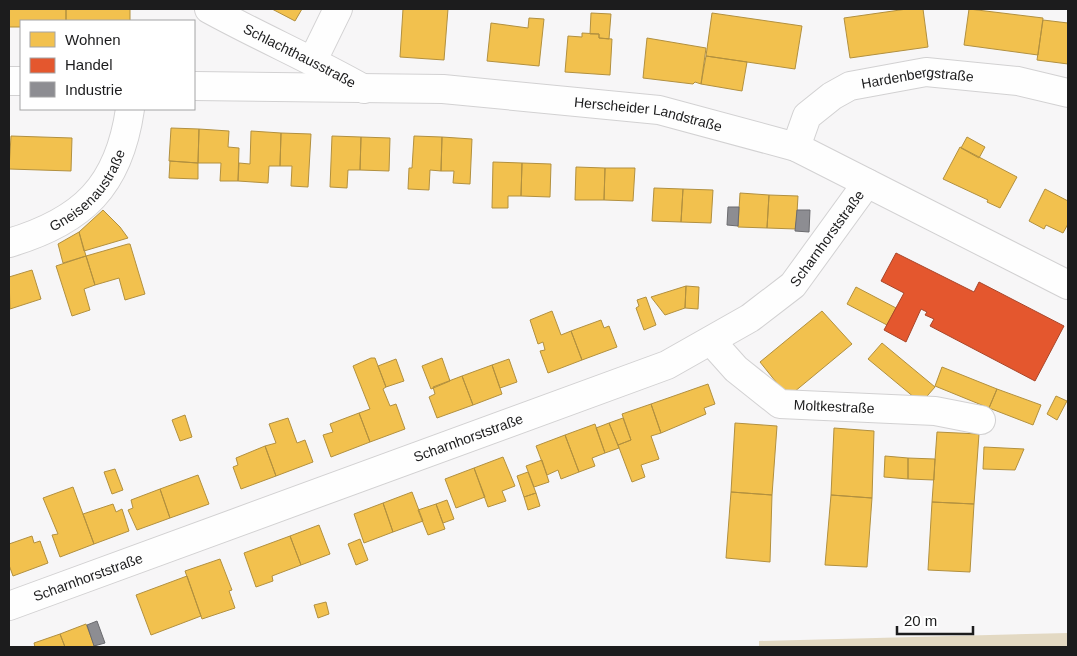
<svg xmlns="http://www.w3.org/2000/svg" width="1077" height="656" font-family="Arial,sans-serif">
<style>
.green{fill:#e3d9c3}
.homes{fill:#f2c14e;stroke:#b2903f}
.shops{fill:#e4572e;stroke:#a84529}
.industry{fill:#8d8d92;stroke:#6b6b6f}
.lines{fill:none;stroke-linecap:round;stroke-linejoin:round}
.street-casing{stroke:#d2d1d2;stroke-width:30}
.secondary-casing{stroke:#d2d1d2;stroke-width:30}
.street{stroke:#fefefe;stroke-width:28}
.secondary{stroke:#fefefe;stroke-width:28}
.labels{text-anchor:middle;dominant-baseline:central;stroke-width:5;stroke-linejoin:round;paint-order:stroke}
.street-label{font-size:14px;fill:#1c1c1d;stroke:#fff}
</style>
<rect width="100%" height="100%" fill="#f7f6f7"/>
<path class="green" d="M1068 633V647H759V641Z"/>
<path class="homes" d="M9 9H66V21H21V27H9Z
M66 9H130V21H66Z
M272 9H302L295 21Z
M403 9H448L444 60 400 57Z
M907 9H923L928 47 850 58 844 18Z
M969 9 1043 18 1038 55 964 45Z
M591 13 611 14 609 39 599 38V34H590Z
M712 13 802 26 795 69 706 56Z
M529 18 544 19 539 66 487 61 491 23 528 28Z
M1043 20 1068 23V64L1037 60Z
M582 33 599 34V38L612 39 610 75 565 72 568 36 582 37Z
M647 38 706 48 701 84 695 82 693 84 643 78Z
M706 56 747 62 742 91 701 84Z
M171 128 199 129 198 163 169 161Z
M199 129 229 131 228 147 239 148 238 181H220L221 163H198Z
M251 131 281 133 280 166H269L268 183 238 181 239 163 250 164Z
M281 133 311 134 308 187 291 186 292 166H280Z
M11 136 72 138 71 171 9 169Z
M332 136 361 137 360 170H348L347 188 330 187Z
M414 136 442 137 441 171 430 170 429 190 408 189 409 168H412Z
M361 137 390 138 389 171 360 170Z
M442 137 472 139 470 184 453 183 454 171H441Z
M967 137 985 147 979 158 961 148Z
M960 147 1017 177 1000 208 987 202 988 200 943 179Z
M170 161 198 163V179L169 178Z
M493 162 522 163 521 196H508V208H492Z
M522 163 551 164 550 197 521 196Z
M576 167 605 168 604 200H575Z
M605 168H635L633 201 604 200Z
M654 188 683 189 681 222 652 221Z
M683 189 713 190 711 223 681 222Z
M1045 189 1068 201V224L1063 233 1046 225 1044 229 1029 221Z
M740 193 769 195 767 228 738 227Z
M769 195 798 196 796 229 767 228Z
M103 210 120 227 128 238 84 251 79 232Z
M79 232 86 256 63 263 58 244Z
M128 244H130L145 294 125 300 119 278 95 285 86 256Z
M86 256 95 285 84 289 90 310 72 316 56 266Z
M32 270 41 299 10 309 9 277Z
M686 286 685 308 665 315 651 297Z
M686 286 699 287 698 309 685 308Z
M856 287 896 308 887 325 847 304Z
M646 297 656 325 644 330 636 308 639 306 637 300Z
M552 311 561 335 571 331 582 360 548 373 540 351 545 350 543 342 538 344 530 320Z
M822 311 852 344 788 397 760 362Z
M601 320 604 328 609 326 617 347 582 360 571 331Z
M882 343 935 387 921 403 868 359Z
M371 358H375L378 366 386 387 383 389 390 406 396 404 405 429 370 442 359 413 370 409 353 366Z
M442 358 450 381 431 389 422 366Z
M396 359 404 381 386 387 378 366Z
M509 359 517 382 500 388 492 365Z
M492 365 502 394 473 405 462 376Z
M942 367 997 389 989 408 935 386Z
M462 376 473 405 437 418 429 397 435 394 433 387Z
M708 384 715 404 704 408 706 414 661 433 651 404Z
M997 389 1041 405 1033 425 989 408Z
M1056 396 1067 401 1057 420 1047 414Z
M651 404 661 433 651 436 659 459 641 465 645 477 632 482 618 445 631 440 622 414Z
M359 413 370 442 331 457 323 435 333 432 330 424Z
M185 415 192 437 180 441 172 420Z
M288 418 297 443 305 440 313 462 276 476 265 446 276 443 269 424Z
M623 418 631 440 618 445 609 423Z
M609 423 619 448 605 453 596 428Z
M735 423 777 426 772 495 731 492Z
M595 424 605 453 592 458 595 466 579 472 565 435Z
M834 428 874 431 872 498 831 495Z
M937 432 979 434 974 504 932 502Z
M565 435 579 472 561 479 558 470 547 475 536 446Z
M265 446 276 476 241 489 233 467 238 465 236 458Z
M984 447 1024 449 1015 470 983 469Z
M885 456 908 458V479L884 477Z
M503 457 515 486 502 491 506 501 488 507 474 468Z
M908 458 935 459 934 480 908 479Z
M542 460 549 482 534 487 526 466Z
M474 468 485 497 456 508 445 479Z
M115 469 123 490 112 494 104 472Z
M528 472 536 493 524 497 517 476Z
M198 475 209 504 170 518 160 489Z
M73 487 94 544 60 557 52 535 58 534 43 498Z
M160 489 170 518 137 530 128 510 133 508 131 500Z
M412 492 423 521 393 532 383 503Z
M731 492 772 495 770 562 726 558Z
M536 493 540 506 528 510 524 497Z
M831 495 872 498 867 567 825 565Z
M447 500 454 519 443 523 436 504Z
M932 502 974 504 970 572 928 570Z
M383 503 393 532 364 543 354 514Z
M113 504 116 512 122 509 129 531 94 544 83 514Z
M436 504 445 529 428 535 418 510Z
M319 525 330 554 301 565 290 536Z
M32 536 34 543 40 541 48 563 13 576 9 565V544Z
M290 536 301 565 272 576 273 581 256 587 244 553Z
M360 539 368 560 356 565 348 544Z
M220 559 232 590 229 591 235 608 202 619 185 571Z
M187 576 201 616 151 635 136 595Z
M326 602 329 614 318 618 314 605Z
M86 624 95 647H65L60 634Z
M60 634 65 647H35L34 643Z"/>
<path class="shops" d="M896 253 974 292 979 282 1064 326 1035 381 930 326 934 319 925 315 927 312 921 309 906 342 884 330 904 293 881 281Z"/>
<path class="industry" d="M728 207H739L738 226 727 225Z
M797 210H810L809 232 795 231Z
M97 621 105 643 94 646 87 625Z"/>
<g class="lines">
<g class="street-casing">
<g id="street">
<path id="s1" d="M209 9C260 37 313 60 364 89"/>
<path d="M313 60 338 9"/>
<path id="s2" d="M796 147 807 116 832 96 850 86 926 72 1018 81 1068 93"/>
<path id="s3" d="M9 243C83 221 119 186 130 109"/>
<path id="s4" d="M711 341 736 369 780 404 935 411 981 420"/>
<path id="s5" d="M9 606 667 365 750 318 793 285 867 183"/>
</g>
</g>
<g class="secondary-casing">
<g id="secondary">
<path d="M9 81H21"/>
<path id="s6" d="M194 86 443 89 659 110 796 147 1068 285"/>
</g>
</g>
<use href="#street" class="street"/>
<use href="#secondary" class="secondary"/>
</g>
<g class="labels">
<g class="street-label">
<text stroke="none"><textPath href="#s1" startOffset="102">Schlachthausstraße</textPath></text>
<text stroke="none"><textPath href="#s2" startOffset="154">Hardenbergstraße</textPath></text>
<text stroke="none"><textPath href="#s6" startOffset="456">Herscheider Landstraße</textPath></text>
<text stroke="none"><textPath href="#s3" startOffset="98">Gneisenaustraße</textPath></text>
<text stroke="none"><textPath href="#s5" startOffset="908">Scharnhorststraße</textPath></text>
<text stroke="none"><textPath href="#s4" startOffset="148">Moltkestraße</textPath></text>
<text stroke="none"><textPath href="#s5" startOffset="489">Scharnhorststraße</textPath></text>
<text stroke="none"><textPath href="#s5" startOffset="84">Scharnhorststraße</textPath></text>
</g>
</g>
<rect width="1077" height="656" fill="none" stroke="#1c1c1d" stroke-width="20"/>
<rect x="20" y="20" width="175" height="90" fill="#ffffff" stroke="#a4a4a5"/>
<rect x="30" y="32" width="25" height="15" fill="#f2c14e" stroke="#a4a4a5"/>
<text x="65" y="45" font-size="15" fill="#1c1c1d">Wohnen</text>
<rect x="30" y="58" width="25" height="15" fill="#e4572e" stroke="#a4a4a5"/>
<text x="65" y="70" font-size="15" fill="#1c1c1d">Handel</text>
<rect x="30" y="82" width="25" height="15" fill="#8d8d92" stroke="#a4a4a5"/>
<text x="65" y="95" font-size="15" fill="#1c1c1d">Industrie</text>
<path d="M897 626v8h76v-8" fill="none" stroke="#1c1c1d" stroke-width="2.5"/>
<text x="904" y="626" font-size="15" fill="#1c1c1d" stroke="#ffffff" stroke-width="4" paint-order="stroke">20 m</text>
</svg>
